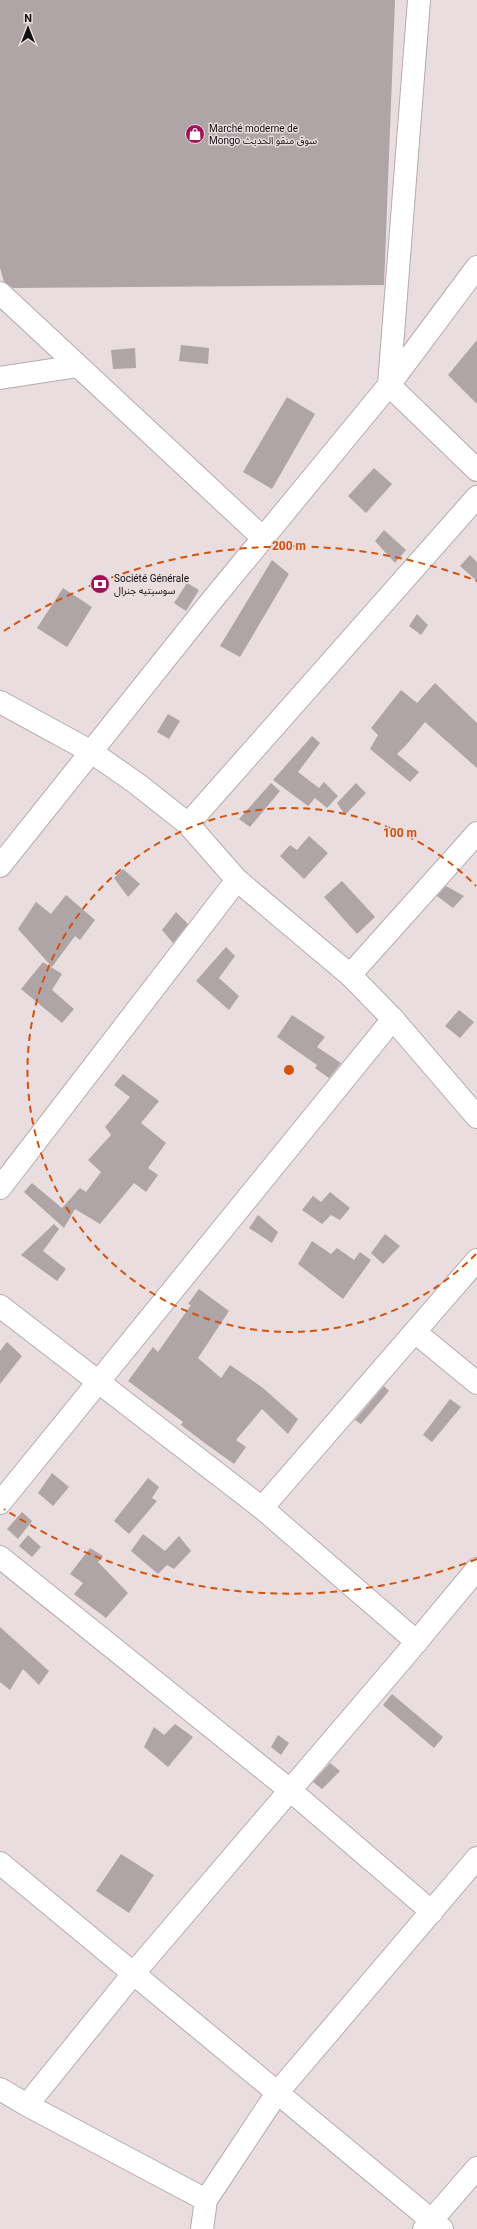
<svg xmlns="http://www.w3.org/2000/svg" width="477" height="2229" font-family="Roboto,'Noto Sans Arabic',sans-serif">
<style>
.building{fill:#afa4a6}
.lines{fill:none;stroke-linecap:round;stroke-linejoin:round}
.minor-casing{stroke:#b6abad;stroke-width:24}
.highway-casing{stroke:#b6abad;stroke-width:24}
.minor{stroke:#fff;stroke-width:22}
.highway{stroke:#fff;stroke-width:22}
.ring{fill:none;stroke:#d3520c;stroke-width:2;stroke-dasharray:7 5}
.labels{text-anchor:middle;dominant-baseline:central;stroke-width:3;stroke-linejoin:round;paint-order:stroke}
.poi-label{font-size:10px;fill:#141011;stroke:#e9dddf;text-anchor:start}
.centre{fill:#d3520c;stroke:#e9dddf;stroke-width:2}
.ring-label{font-size:12px;text-anchor:middle;font-weight:bold;fill:#d3520c;stroke:#e9dddf;stroke-width:3;stroke-linejoin:round;paint-order:stroke}
</style>
<rect width="100%" height="100%" fill="#e9dddf"/>
<path class="building" d="M0 0H395L384 285 13 288 4 282 0 268Z
M477 340V404L448 375Z
M181 345 209 348 208 364 179 361Z
M135 348 136 368 113 369 111 350Z
M287 397 315 414 272 489 243 472Z
M374 468 392 484 366 513 348 496Z
M384 530 406 550 395 563 375 541Z
M470 555 477 562V581L460 566Z
M272 560 289 574 240 657 220 646Z
M187 583 199 590 186 611 174 603Z
M63 588 92 607 67 647 37 628Z
M417 614 428 625 421 635 409 626Z
M435 683 477 723V768L425 722 407 744 397 754 419 772 410 782 370 749 378 735 371 728 401 690 417 703Z
M168 714 180 721 169 739 157 732Z
M312 736 320 743 298 772 319 788 324 782 338 796 327 808 315 798 308 806 273 780Z
M271 783 280 791 250 827 239 819Z
M356 783 366 793 345 815 337 803Z
M309 836 328 853 304 879 280 856 290 845 297 850Z
M123 869 140 884 128 897 114 878Z
M342 881 375 917 357 934 324 897Z
M446 886 464 896 453 908 437 896Z
M66 895 95 920 80 940 75 936 52 967 18 929 36 902 51 914Z
M176 912 188 924 173 943 162 930Z
M226 947 235 956 219 978 239 996 229 1010 196 981Z
M43 962 62 974 52 990 74 1009 62 1023 21 989Z
M459 1010 474 1022 460 1038 445 1026Z
M292 1015 325 1037 317 1047 341 1063 329 1078 315 1068 317 1065 277 1037Z
M123 1074 159 1101 141 1123 166 1143 148 1168 158 1175 146 1192 134 1183 100 1224 75 1209 64 1228 24 1192 32 1183 62 1208 80 1188 86 1192 101 1172 88 1160 111 1135 105 1127 130 1097 114 1085Z
M330 1192 350 1208 340 1220 331 1215 322 1224 302 1210 313 1196 321 1202Z
M258 1215 278 1232 272 1243 249 1228Z
M54 1224 59 1229 43 1251 66 1269 57 1281 21 1255Z
M385 1234 400 1246 383 1264 371 1253Z
M312 1241 331 1254 337 1248 354 1260 360 1252 371 1260 343 1299 298 1264Z
M199 1289 229 1311 198 1358 221 1378 230 1365 263 1388 298 1419 288 1434 262 1409 236 1440 246 1447 234 1464 206 1444 181 1425 183 1422 128 1381 153 1347 158 1352 191 1305 188 1304Z
M7 1342 22 1356 0 1384V1351Z
M384 1386 389 1391 361 1424 355 1420Z
M450 1399 461 1407 432 1442 423 1435Z
M52 1473 69 1487 53 1506 38 1493Z
M148 1478 159 1487 152 1498 157 1501 129 1534 114 1521Z
M22 1512 32 1521 18 1539 7 1529Z
M143 1534 165 1551 179 1536 191 1551 174 1569 167 1565 158 1574 131 1551Z
M28 1535 41 1547 32 1557 19 1546Z
M90 1548 103 1556 98 1562 128 1593 106 1618 74 1594 83 1583 70 1574Z
M0 1627 49 1671 39 1685 23 1669 10 1690 0 1682Z
M392 1694 443 1737 434 1748 383 1705Z
M175 1724 193 1737 168 1767 144 1747 154 1727 164 1735Z
M278 1735 289 1743 281 1755 271 1747Z
M330 1763 340 1771 322 1789 313 1782Z
M121 1854 154 1875 129 1913 96 1891Z"/>
<g class="lines">
<g class="minor-casing">
<path id="minor" d="M0 293 263 538
M0 378 78 366
M389 385 419 0
M389 385 477 267
M188 824 477 497
M0 866 213 599 389 385 477 470
M350 975 477 833
M0 1188 237 880
M0 1306 262 1508 417 1642
M415 1332 477 1383
M0 1503 393 1019
M262 1508 477 1260
M0 1557 291 1791 432 1912
M0 1863 442 2229
M0 2089 27 2105 206 2200 202 2229
M27 2105 133 1974 403 1658 477 1569
M206 2200 277 2093 477 1858
M424 2229 477 2168"/>
</g>
<g class="highway-casing">
<path id="highway" d="M0 702 90 751 136 783 188 824 237 880 350 975 393 1019 477 1117"/>
</g>
<use href="#minor" class="minor"/>
<use href="#highway" class="highway"/>
</g>
<g class="ring">
<path d="M476 1254A262 262 0 1 1 476 886"/>
<path d="M477 1559A524 524 0 0 1 4 1509M4 631A524 524 0 0 1 477 581"/>
</g>
<defs>
<g id="shop-disc" transform="scale(1)"><circle r="9.5" fill="#a31254" stroke="#e9dddf"/><path d="M-5-2.5h2.3a2.7 3.5 0 0 1 5.4 0H5L5.5 6h-11ZM-1.5-2.5h3a1.5 2.3 0 0 0-3 0Z" fill="#fff"/></g>
<g id="bank-disc" transform="scale(1)"><circle r="9.5" fill="#a31254" stroke="#e9dddf"/><path d="M-6-4H6V4H-6ZM0-2.3a2.3 2.3 0 1 0 0 4.6a2.3 2.3 0 1 0 0-4.6Z" fill="#fff"/></g>
</defs>
<g fill-rule="evenodd">
<use href="#shop-disc" x="195" y="134"/>
<use href="#bank-disc" x="100" y="584"/>
</g>
<g class="labels">
<g class="poi-label">
<text x="209" y="128">Marché moderne de<tspan x="209" dy="12">Mongo سوق منقو الحديث</tspan></text>
<text x="114" y="578">Société Générale<tspan x="114" dy="12">سوسيتيه جنرال</tspan></text>
</g>
</g>
<circle cx="289" cy="1070" r="6" class="centre"/>
<g class="ring-label">
<text x="289" y="550">200 m</text>
<text x="400" y="837">100 m</text>
</g>
<g transform="translate(28 28)" stroke="#e9dddf" stroke-width="3" paint-order="stroke">
<path d="M0-3L7 15L0 10L-7 15Z" fill="#141011"/>
<text y="-6" font-size="11" font-weight="bold" text-anchor="middle" fill="#141011">N</text>
</g>
</svg>
